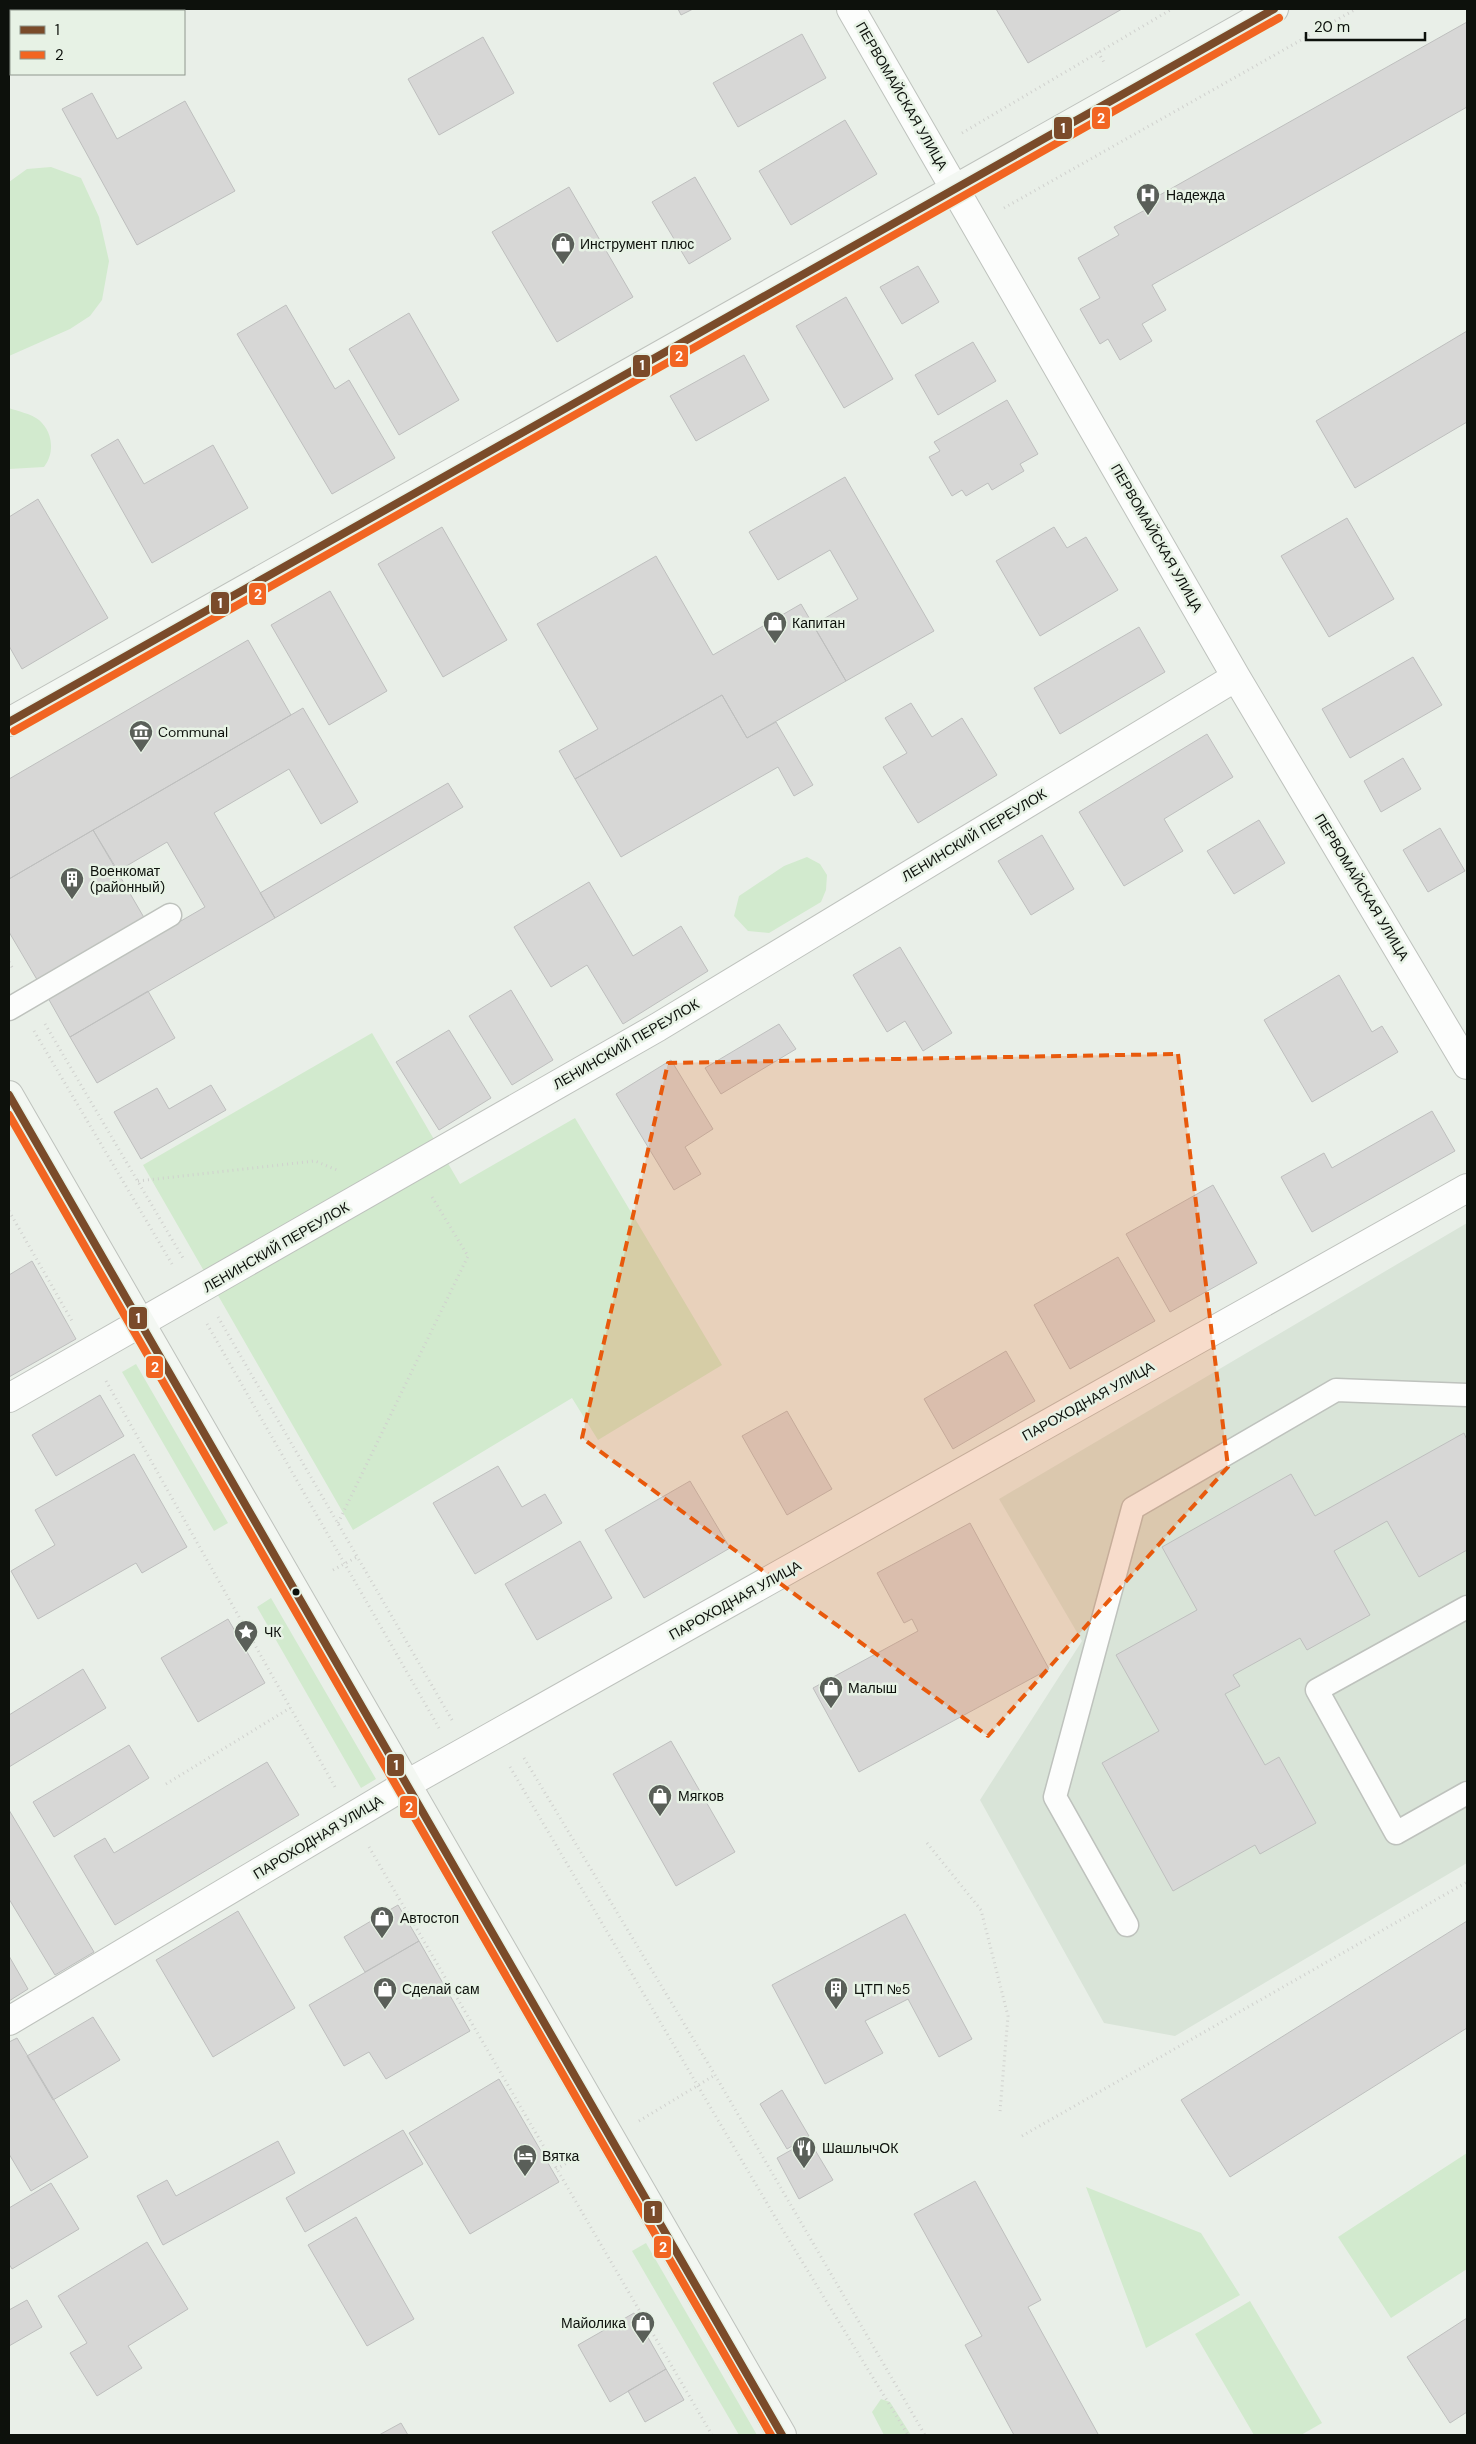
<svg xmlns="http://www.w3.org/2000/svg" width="1476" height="2444" font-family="'DM Sans',sans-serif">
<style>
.built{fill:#d9e4d8}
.green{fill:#d2eace}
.building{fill:#d7d7d6;stroke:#bebfbe}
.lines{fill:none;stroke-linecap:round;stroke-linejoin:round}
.lane-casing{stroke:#bec2bd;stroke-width:25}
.street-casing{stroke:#bec2bd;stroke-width:30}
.secondary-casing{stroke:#bec2bd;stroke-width:30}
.path{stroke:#d0d1ce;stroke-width:3;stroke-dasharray:1 4;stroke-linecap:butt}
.lane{stroke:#fcfdfc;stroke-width:22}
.street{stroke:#fcfdfc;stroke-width:28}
.secondary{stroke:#f3f7f2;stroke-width:28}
.bus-1-casing{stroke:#e7f2e5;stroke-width:11}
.bus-2-casing{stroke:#e7f2e5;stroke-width:11}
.bus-1{stroke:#7a4b2a;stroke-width:8}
.bus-2{stroke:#f26522;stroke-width:8}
.marked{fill:#e8590c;fill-opacity:0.2;stroke:#e8590c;stroke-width:4;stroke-dasharray:10 6;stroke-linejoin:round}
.bus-dot{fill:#0d110c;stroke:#e7f2e5;stroke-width:2}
.labels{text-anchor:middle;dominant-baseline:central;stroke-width:5;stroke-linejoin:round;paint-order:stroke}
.street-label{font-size:14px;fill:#0d110c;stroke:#e7f2e5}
.poi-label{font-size:14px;fill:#0d110c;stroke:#e7f2e5;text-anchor:start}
.line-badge{stroke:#e7f2e5;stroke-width:2}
.badge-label{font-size:14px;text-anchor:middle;font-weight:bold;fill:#fff}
</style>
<rect width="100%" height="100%" fill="#e9efe8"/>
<path class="built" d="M1467 1223V1863L1175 2036 1104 2023 980 1800 1082 1641 999 1499Z"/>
<path class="green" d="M51 167 81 178 99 217 109 261 102 300 90 316 70 329 9 356V182L27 169Z
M9 408C17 411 32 414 39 420 53 432 55 453 44 467L9 469Z
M807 857 820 864 827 875 826 890 821 902 769 933 748 931 734 916 739 896 784 866Z
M372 1033 460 1184 575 1118 722 1365 598 1440 572 1398 353 1530 143 1165Z
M136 1364 228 1523 214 1531 122 1372Z
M271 1598 376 1779 361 1788 257 1607Z
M1467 2153V2269L1391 2318 1338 2237Z
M1086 2187 1201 2233 1240 2295 1146 2348Z
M646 2243 757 2435H739L632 2251Z
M1250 2301 1322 2423 1301 2435H1254L1195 2334Z
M881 2399 890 2402 911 2435H884L872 2412Z"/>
<path class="building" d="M678 9H693L681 15Z
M996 9H1122L1028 63Z
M1467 22V107L1152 285 1166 310 1142 324 1152 341 1120 360 1108 339 1100 344 1080 309 1100 298 1078 258 1119 235 1114 227 1145 210 1142 205Z
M802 34 826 78 738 127 713 83Z
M483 37 514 93 439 135 408 79Z
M92 93 117 139 185 101 235 191 137 245 62 109Z
M845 120 877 174 791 225 759 171Z
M695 177 731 239 689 264 652 202Z
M569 187 633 297 557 342 492 232Z
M918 266 939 302 902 324 880 287Z
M846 297 893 379 844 408 796 326Z
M286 305 335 389 349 380 395 458 332 494 237 334Z
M409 313 459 400 399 435 349 349Z
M1467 331V422L1355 488 1316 421Z
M973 342 996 381 938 415 915 375Z
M744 355 769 400 696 441 670 396Z
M1007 400 1038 454 1020 464 1024 471 992 490 988 483 966 496 962 490 952 496 929 457 940 451 934 442Z
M118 439 144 484 213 445 248 508 152 563 91 455Z
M845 477 934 631 846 681 813 625 858 599 830 550 778 580 749 532Z
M38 499 108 618 22 669 9 646V517Z
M1347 518 1394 599 1329 637 1281 556Z
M442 527 507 640 443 677 378 564Z
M1054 527 1067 548 1086 537 1118 590 1040 636 996 561Z
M656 556 713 655 801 604 846 681 747 738 722 695 575 779 559 751 598 729 537 624Z
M330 591 387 691 329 725 271 625Z
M1139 627 1165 672 1060 734 1034 688Z
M248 640 291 715 9 879V779Z
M1413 657 1442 705 1350 758 1322 709Z
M722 695 747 738 776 722 813 785 794 796 778 767 621 857 575 779Z
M911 703 932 737 962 718 997 775 918 823 883 767 907 753 885 718Z
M303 708 358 802 321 824 289 769 214 813 275 918 70 1037 48 998 205 907 167 842 118 871 93 830Z
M1207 734 1233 777 1164 819 1183 851 1124 886 1079 812Z
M1403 758 1421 789 1381 812 1364 781Z
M448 783 463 807 275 918 260 893Z
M1259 820 1285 863 1234 894 1207 851Z
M1440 828 1465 871 1428 892 1403 850Z
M93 830 146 921 39 983 9 932V879Z
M1042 835 1074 889 1031 915 998 861Z
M589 882 633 956 681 926 708 971 623 1024 587 965 551 987 514 927Z
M900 947 952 1033 923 1051 905 1021 887 1032 853 975Z
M1339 975 1372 1032 1382 1026 1398 1052 1312 1102 1264 1020Z
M511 990 553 1060 512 1085 469 1016Z
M148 991 175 1038 97 1083 70 1037Z
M779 1024 796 1049 721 1094 705 1068Z
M449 1030 491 1098 439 1130 396 1062Z
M671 1060 713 1129 685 1147 701 1174 674 1190 616 1094Z
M211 1085 226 1110 141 1159 114 1112 157 1088 169 1109Z
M1432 1111 1455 1151 1312 1232 1281 1177 1324 1153 1332 1168Z
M1213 1185 1257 1263 1170 1312 1126 1234Z
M1118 1257 1155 1321 1070 1369 1034 1305Z
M32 1261 76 1339 9 1377V1275Z
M1006 1351 1035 1401 953 1449 924 1399Z
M100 1395 124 1436 56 1476 32 1435Z
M787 1411 832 1489 787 1515 742 1436Z
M1464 1433 1467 1440V1550L1419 1577 1387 1521 1334 1551 1370 1615 1307 1650 1300 1638 1233 1675 1240 1686 1225 1694 1265 1765 1279 1757 1316 1823 1260 1854 1255 1845 1173 1891 1102 1763 1159 1731 1116 1655 1197 1610 1162 1547 1291 1474 1315 1516Z
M134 1454 187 1547 142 1573 136 1563 38 1619 11 1571 55 1545 35 1510Z
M498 1466 522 1507 545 1494 562 1523 475 1574 433 1503Z
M690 1481 730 1548 644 1598 605 1530Z
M970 1523 1049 1669 859 1772 813 1688 918 1631 912 1619 904 1623 877 1573Z
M580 1541 612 1598 537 1640 505 1584Z
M228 1619 265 1683 198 1722 161 1658Z
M83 1669 106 1708 9 1767V1715Z
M671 1741 735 1852 676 1886 613 1774Z
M129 1745 149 1778 54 1837 33 1802Z
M267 1762 299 1815 115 1925 74 1856 105 1838 114 1853Z
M9 1810 94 1952 55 1975 9 1899Z
M398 1905 419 1941 365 1972 344 1937Z
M238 1911 295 2008 213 2057 156 1960Z
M905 1914 972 2039 939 2057 908 1999 865 2021 883 2053 825 2084 772 1985Z
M1467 1921V2028L1230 2177 1181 2100Z
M419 1941 470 2031 386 2079 369 2052 344 2066 309 2005Z
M9 1956 28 1989 9 2001Z
M93 2017 120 2060 53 2100 27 2056Z
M17 2038 88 2157 31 2191 9 2154V2042Z
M499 2079 559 2182 470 2234 409 2133Z
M782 2090 809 2136 787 2149 760 2104Z
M403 2130 423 2164 305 2232 286 2198Z
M809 2140 833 2180 799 2199 777 2158Z
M278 2141 295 2173 163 2245 137 2196 167 2180 176 2196Z
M975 2181 1041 2300 1028 2307 1098 2434 1096 2435H1014L965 2345 982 2336 914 2214Z
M51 2183 79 2229 12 2269 9 2264V2208Z
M356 2217 414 2319 367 2346 308 2245Z
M147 2242 188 2309 128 2346 142 2368 97 2396 70 2353 87 2343 58 2296Z
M27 2300 42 2327 9 2346V2310Z
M634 2313 666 2369 610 2402 578 2345Z
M1467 2318V2412L1450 2423 1407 2357Z
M666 2369 684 2400 645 2422 628 2391Z
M401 2423 408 2435H379Z"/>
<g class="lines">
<g class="lane-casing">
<path id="lane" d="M9 1009 170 915
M1467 1607 1317 1690 1396 1833 1467 1793
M1127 1925 1055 1797 1133 1508 1336 1390 1467 1395"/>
</g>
<g class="street-casing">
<path id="street" d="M851 9 1236 677 1467 1065
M9 1398 658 1027 1236 677
M9 2021 407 1784 1467 1188"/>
</g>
<g class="secondary-casing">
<path id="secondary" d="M9 722 1274 9
M9 1095 782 2435"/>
</g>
<path class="path" d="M1098 52 1105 64
M962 133 1172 9
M1004 208 1356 9
M9 962 13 969
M45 1024 183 1258
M34 1031 172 1264
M138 1181 315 1161 337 1170
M9 1211 72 1321
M218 1317 452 1720
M207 1324 439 1728
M106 1381 335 1787
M338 1523 468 1256 432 1197
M333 1570 357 1557
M524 1758 715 2075 925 2435
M510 1767 781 2227 908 2435
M166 1784 290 1708
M927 1843 981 1910 1008 2016 1000 2111
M369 1847 712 2435
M639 2121 715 2075
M1022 2136 1467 1882
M556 2169 582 2155"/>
<use href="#lane" class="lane"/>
<use href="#street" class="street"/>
<use href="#secondary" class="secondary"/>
<g class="bus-1-casing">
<path id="bus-1" d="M9 722 1274 9
M9 1095 782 2435"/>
</g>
<g class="bus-2-casing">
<path id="bus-2" d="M14 731 1279 18
M9 1115 771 2435"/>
</g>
<use href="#bus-1" class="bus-1"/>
<use href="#bus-2" class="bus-2"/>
</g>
<path class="marked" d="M1178 1054 1228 1467 988 1736 582 1438 668 1063Z"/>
<defs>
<g id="hospital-pin" transform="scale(1.25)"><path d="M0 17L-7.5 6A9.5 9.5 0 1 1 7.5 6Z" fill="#5a5f59" stroke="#e7f2e5"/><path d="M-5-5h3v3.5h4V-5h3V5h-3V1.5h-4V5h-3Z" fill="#fff"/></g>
<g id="shop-pin" transform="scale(1.25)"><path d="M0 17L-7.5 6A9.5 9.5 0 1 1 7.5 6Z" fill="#5a5f59" stroke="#e7f2e5"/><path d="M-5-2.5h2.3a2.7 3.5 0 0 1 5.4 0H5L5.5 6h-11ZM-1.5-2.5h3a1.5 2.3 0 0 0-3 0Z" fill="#fff"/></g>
<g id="museum-pin" transform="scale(1.25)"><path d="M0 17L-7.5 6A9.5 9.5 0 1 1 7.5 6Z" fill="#5a5f59" stroke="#e7f2e5"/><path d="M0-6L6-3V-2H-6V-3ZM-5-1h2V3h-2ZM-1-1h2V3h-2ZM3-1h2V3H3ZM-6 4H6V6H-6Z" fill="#fff"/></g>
<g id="building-pin" transform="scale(1.25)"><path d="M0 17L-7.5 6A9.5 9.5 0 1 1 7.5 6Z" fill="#5a5f59" stroke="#e7f2e5"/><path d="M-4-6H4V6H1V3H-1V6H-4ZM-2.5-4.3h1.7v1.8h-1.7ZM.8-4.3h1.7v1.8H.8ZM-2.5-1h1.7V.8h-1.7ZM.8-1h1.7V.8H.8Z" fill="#fff"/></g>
<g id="sight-pin" transform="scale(1.25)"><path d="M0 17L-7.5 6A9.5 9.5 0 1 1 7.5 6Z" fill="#5a5f59" stroke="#e7f2e5"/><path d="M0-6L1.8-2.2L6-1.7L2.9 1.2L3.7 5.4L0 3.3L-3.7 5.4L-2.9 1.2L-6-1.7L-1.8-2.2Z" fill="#fff"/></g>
<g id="restaurant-pin" transform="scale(1.25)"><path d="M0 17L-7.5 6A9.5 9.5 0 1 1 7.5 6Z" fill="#5a5f59" stroke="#e7f2e5"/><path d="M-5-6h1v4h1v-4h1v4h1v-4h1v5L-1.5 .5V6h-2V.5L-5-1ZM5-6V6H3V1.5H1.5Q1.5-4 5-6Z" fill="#fff"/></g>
<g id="hotel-pin" transform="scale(1.25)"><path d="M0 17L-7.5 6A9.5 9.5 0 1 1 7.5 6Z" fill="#5a5f59" stroke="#e7f2e5"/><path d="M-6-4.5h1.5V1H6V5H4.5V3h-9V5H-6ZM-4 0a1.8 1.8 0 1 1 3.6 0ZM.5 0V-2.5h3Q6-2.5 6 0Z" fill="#fff"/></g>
</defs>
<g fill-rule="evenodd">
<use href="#hospital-pin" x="1148" y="195"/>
<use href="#shop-pin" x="563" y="244"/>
<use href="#shop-pin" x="775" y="623"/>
<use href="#museum-pin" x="141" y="732"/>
<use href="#building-pin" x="72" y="879"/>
<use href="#sight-pin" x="246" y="1632"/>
<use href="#shop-pin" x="831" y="1688"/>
<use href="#shop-pin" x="660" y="1796"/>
<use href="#shop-pin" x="382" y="1918"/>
<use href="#shop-pin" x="385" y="1989"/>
<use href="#building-pin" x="836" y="1989"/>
<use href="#restaurant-pin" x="804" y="2148"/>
<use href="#hotel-pin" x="525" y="2156"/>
<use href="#shop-pin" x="643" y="2323"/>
</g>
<circle class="bus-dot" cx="296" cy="1592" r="4.5"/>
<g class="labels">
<g class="street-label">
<text transform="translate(902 96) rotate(60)">ПЕРВОМАЙСКАЯ УЛИЦА</text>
<text transform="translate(1157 538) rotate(60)">ПЕРВОМАЙСКАЯ УЛИЦА</text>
<text transform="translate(974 835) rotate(-31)">ЛЕНИНСКИЙ ПЕРЕУЛОК</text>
<text transform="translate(1362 887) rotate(59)">ПЕРВОМАЙСКАЯ УЛИЦА</text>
<text transform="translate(626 1044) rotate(-30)">ЛЕНИНСКИЙ ПЕРЕУЛОК</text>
<text transform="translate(276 1247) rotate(-30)">ЛЕНИНСКИЙ ПЕРЕУЛОК</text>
<text transform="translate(1088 1401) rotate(-29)">ПАРОХОДНАЯ УЛИЦА</text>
<text transform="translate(735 1600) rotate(-29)">ПАРОХОДНАЯ УЛИЦА</text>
<text transform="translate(318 1837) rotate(-31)">ПАРОХОДНАЯ УЛИЦА</text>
</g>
<g class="poi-label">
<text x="1166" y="195">Надежда</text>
<text x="580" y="244">Инструмент плюс</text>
<text x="792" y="623">Капитан</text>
<text x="158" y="732">Communal</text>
<text x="90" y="871">Военкомат<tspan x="90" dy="16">(районный)</tspan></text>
<text x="264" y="1632">ЧК</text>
<text x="848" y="1688">Малыш</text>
<text x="678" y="1796">Мягков</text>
<text x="400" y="1918">Автостоп</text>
<text x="402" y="1989">Сделай сам</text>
<text x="854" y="1989">ЦТП №5</text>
<text x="822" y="2148">ШашлычОК</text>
<text x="542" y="2156">Вятка</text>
<text x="626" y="2323" text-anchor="end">Майолика</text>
</g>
</g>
<g class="line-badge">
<rect x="1091" y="106" width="20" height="24" rx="5" fill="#f26522"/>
<rect x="1053" y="116" width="20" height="24" rx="5" fill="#7a4b2a"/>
<rect x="669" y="344" width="20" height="24" rx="5" fill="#f26522"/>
<rect x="632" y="354" width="19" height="24" rx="5" fill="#7a4b2a"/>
<rect x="248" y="582" width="19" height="24" rx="5" fill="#f26522"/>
<rect x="210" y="591" width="20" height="24" rx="5" fill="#7a4b2a"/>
<rect x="128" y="1306" width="20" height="24" rx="5" fill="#7a4b2a"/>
<rect x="145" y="1355" width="19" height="24" rx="5" fill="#f26522"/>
<rect x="386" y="1753" width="19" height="24" rx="5" fill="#7a4b2a"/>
<rect x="399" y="1795" width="19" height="24" rx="5" fill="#f26522"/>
<rect x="643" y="2200" width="20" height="24" rx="5" fill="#7a4b2a"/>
<rect x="653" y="2235" width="19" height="24" rx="5" fill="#f26522"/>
</g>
<g class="badge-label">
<text x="1101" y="123">2</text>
<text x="1063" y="133">1</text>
<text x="679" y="361">2</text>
<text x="642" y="370">1</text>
<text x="258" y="599">2</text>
<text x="220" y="608">1</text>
<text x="138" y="1323">1</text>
<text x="155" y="1372">2</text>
<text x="396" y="1770">1</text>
<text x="409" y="1812">2</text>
<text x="653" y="2216">1</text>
<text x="663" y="2252">2</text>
</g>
<rect width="1476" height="2444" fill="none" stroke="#0d110c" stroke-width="20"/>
<rect x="10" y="10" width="175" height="65" fill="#e7f2e5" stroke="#90988e"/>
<rect x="20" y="26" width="25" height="8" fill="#7a4b2a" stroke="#90988e"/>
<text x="55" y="35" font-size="15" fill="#0d110c">1</text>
<rect x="20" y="51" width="25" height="8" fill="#f26522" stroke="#90988e"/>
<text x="55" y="60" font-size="15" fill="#0d110c">2</text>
<path d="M1306 32v8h119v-8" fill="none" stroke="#0d110c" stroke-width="2.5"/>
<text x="1314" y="32" font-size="15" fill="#0d110c" stroke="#e7f2e5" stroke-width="4" paint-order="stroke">20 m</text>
</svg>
